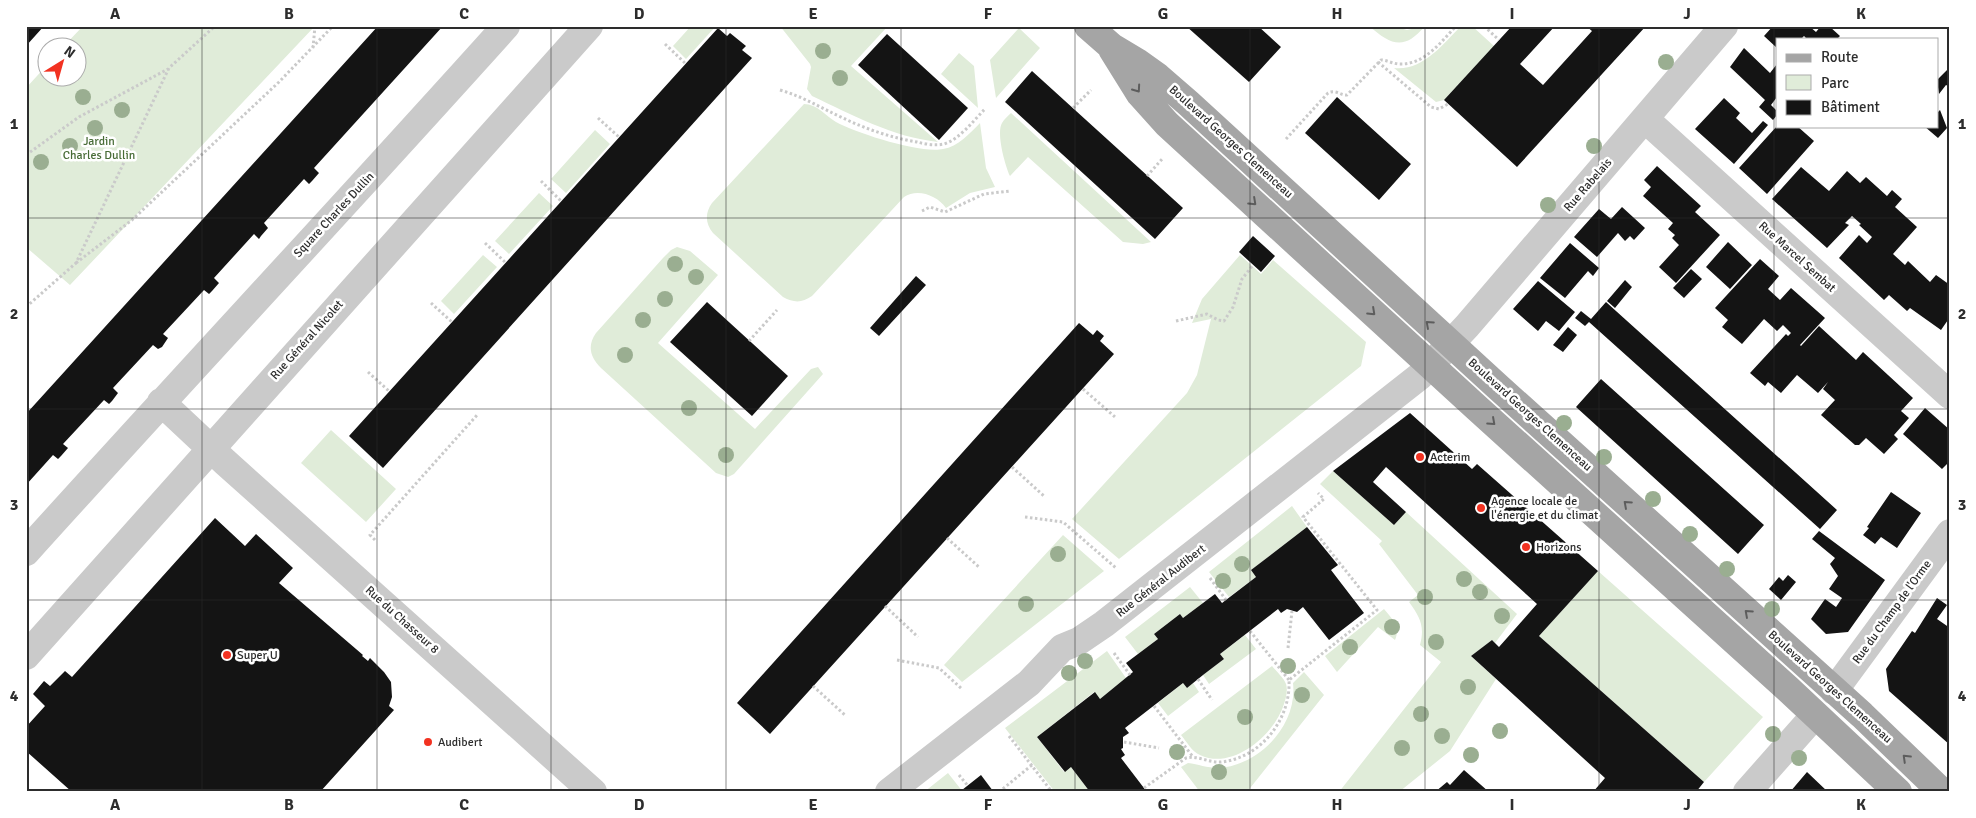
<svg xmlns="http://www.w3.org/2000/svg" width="1976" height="818" font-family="Signika,sans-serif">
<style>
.green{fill:#e0ecd9}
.building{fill:#141414}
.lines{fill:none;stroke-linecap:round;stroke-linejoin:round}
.path{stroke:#cacaca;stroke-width:3;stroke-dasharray:2.5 2.5;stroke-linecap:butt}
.minor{stroke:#cacaca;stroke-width:28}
.major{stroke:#a5a5a5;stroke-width:28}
.tree{fill:#9aae91}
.oneway{stroke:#5d5d5d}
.grid{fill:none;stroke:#2d2d2d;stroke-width:1;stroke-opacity:0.55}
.poi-dot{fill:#f23221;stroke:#fff;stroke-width:2}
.labels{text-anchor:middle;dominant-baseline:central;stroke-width:5;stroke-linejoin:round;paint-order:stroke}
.park-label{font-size:12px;fill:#486c37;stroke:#fff}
.street-label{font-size:12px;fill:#2d2d2d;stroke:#fff}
.poi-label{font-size:12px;fill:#2d2d2d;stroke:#fff;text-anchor:start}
.neatline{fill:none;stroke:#2d2d2d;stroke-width:2}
.grid-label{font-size:16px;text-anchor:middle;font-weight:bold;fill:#2d2d2d}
</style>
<rect width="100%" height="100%" fill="#fff"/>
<path class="green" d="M83 26H315L70 285 26 247V88L47 65 48 78H78V48L63 47Z
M691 26H716L686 59 673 46Z
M780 26H888L851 66 938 142C893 137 852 115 812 96L807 89 811 67 810 64Z
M1369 26H1393L1407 30 1425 26C1404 51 1391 45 1369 26Z
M1461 26H1472L1494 46 1444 100 1436 102 1394 68C1423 71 1442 45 1461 26Z
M1019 28 1040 48 996 98 990 60Z
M959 53 974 66 978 108 941 74Z
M804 104C817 104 826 116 836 122 856 133 921 154 943 149 958 147 970 133 980 123L986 168 995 187 970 193 946 208C937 195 917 188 904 197L812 296C802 303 794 303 783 297L713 233C705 223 705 213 712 203Z
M1011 113 1151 242 1143 244 1123 242 1028 157 1010 176C1005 165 996 133 1002 123 1004 119 1008 116 1011 113Z
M595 130 610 144 566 193 551 179Z
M539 193 553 206 509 254 495 241Z
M677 247 690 251 718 275 658 343 755 429 811 369 818 367 823 374 734 474 728 477 716 473 601 368C590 357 587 346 596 333L663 258 671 250Z
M483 255 497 267 454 314 441 301Z
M1240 255 1261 274 1273 260 1366 342 1361 366 1119 559 1072 519 1187 393 1197 375 1211 319 1192 323 1202 299Z
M331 430 396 489 366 522 301 463Z
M1333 471 1394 525 1406 512 1517 614 1495 643 1492 640 1471 656 1496 679 1450 751 1399 792H1339L1441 662 1420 645C1425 626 1420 617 1409 602L1418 595 1379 544 1382 541 1320 484Z
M1292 506 1307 527 1251 570 1256 577 1229 597 1209 572Z
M1063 535 1104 571 962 682 944 665Z
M1598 571 1763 717 1704 782 1539 636Z
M1190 587 1203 603 1183 618 1180 614 1154 634 1158 639 1138 654 1125 637Z
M1384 609C1392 619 1401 626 1395 640L1378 627 1337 672 1325 656Z
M1245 635 1256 649 1209 684 1203 675 1224 659 1220 654Z
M1107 651 1126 678 1100 699 1094 692 1037 737 1064 772 1071 767 1090 792H1055L1005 728Z
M1272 666C1276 671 1284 678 1286 684 1288 690 1286 698 1284 704 1275 734 1233 771 1200 755 1192 752 1187 742 1181 735Z
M1304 672 1324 695 1247 792H1200L1181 767 1188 763C1198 764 1207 768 1218 768 1259 766 1298 725 1293 683Z
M1183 683 1187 688 1193 683 1199 692 1168 716 1158 703Z
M948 773 963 792H924Z"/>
<path class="building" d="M26 26H44L26 46Z
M378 26H443L314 168 319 173 312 181 309 184 304 179 264 223 268 228 261 236 259 239 254 234 214 278 219 283 212 291 209 294 204 290 163 334 168 338 162 347 158 349 153 345 113 388 118 393 112 401 109 404 104 400 63 444 68 448 61 456 58 459 53 455 26 485V414Z
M1186 26H1258L1281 47 1249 82Z
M1512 26H1555L1520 64 1543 85 1592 31 1586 26H1646L1517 167 1444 100Z
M1773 26H1809L1816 32 1821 26H1829L1840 36 1837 39H1807L1804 36 1801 39H1777V48L1764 36Z
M718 28 727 36 730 33 746 46 742 50 752 58 383 468 349 436Z
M887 34 968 108 939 140 858 65Z
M1744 48 1770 73 1777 64V97L1771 105 1777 111V115L1773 120 1759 107 1765 100 1730 67Z
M1950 67V87L1946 85 1939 94 1937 80Z
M1032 71 1183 208 1155 239 1005 102Z
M1337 97 1411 164 1379 200 1305 133Z
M1724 98 1740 113 1736 118 1752 133 1763 121 1768 125 1734 164 1695 129Z
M1940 110 1947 128 1938 138 1924 126H1937V113Z
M1777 126H1797L1814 141 1767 194 1739 168Z
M1657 166 1701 206 1695 212 1720 235 1676 283 1659 267 1679 245 1672 238 1675 235 1668 229 1673 223 1643 196 1651 187 1644 180Z
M1801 167 1829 191 1847 171 1860 183 1866 177 1887 196 1892 190 1902 199 1895 207 1917 227 1893 254 1905 265 1908 261 1930 282 1936 275 1950 285V317L1941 330 1910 308 1907 311 1889 295 1884 300 1839 258 1859 235 1867 243 1872 237 1859 225 1861 224 1852 216 1845 223 1849 225 1827 248 1772 199Z
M1622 207 1645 228 1634 240 1630 236 1625 241 1618 233 1597 257 1574 237 1599 209 1611 219Z
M1253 236 1275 256 1261 272 1239 252Z
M1728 242 1752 265 1730 289 1706 267Z
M1570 243 1599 268 1593 276 1588 271 1565 298 1540 278Z
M1760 259 1779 276 1768 289 1780 300 1791 288 1825 318 1800 345 1801 346 1819 326 1856 360 1863 352 1913 398 1901 411 1909 418 1894 435 1898 439 1884 454 1866 438 1859 445H1855L1821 415 1835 400 1823 389 1828 382 1818 393 1797 375 1781 393 1768 382 1765 386 1750 373 1786 334 1788 336 1791 333 1783 325 1777 331 1764 319 1742 344 1722 327 1728 320 1715 308Z
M1691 269 1702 279 1684 298 1673 288Z
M916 276 926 285 879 336 870 328Z
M1625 280 1632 287 1615 308 1607 301Z
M1538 281 1575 312 1559 331 1546 321 1538 331 1513 309Z
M707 302 788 376 752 416 670 342Z
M1606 302 1837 510 1820 529 1589 322 1585 326 1575 318 1581 311 1591 319Z
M1079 323 1093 335 1097 330 1104 336 1100 341 1114 354 770 734 737 703Z
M1568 327 1577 335 1563 352 1553 345Z
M1601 379 1764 525 1738 554 1576 407Z
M1925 408 1950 430V461L1942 469 1903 434Z
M1410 413 1472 469 1477 464 1598 571 1539 636 1704 782 1696 792H1593L1605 778 1471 656 1492 640 1499 647 1537 604 1386 467 1373 482 1406 512 1394 525 1333 471Z
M1891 492 1921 513 1897 548 1881 537 1875 544 1863 535 1869 528 1867 527Z
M215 518 245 546 256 534 293 568 279 583 363 655 362 656 368 661 370 658 384 672 391 682 392 697 389 706 394 710 320 792H72L26 751V727L45 706 33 694 44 681 50 686 65 671 72 677Z
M1307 527 1338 565 1331 570 1364 613 1329 640 1303 607 1297 612 1287 609 1281 613 1278 609 1220 654 1224 659 1203 675 1187 688 1183 683 1125 728 1129 733 1123 737V748L1121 749 1125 755 1121 758 1147 792H1090L1071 767 1065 772 1037 737 1095 692 1100 699 1133 672 1126 663 1158 639 1154 634 1180 614 1183 618 1215 594 1222 603 1256 577 1251 570Z
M1819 531 1885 580 1848 632 1826 634 1811 619 1825 599 1836 607 1842 598 1829 589 1838 576 1830 564 1835 558 1812 539Z
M1788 575 1796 582 1781 600 1769 589 1779 577 1783 581Z
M1937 598 1947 605 1937 619 1950 628V745L1889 691 1886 669 1912 631 1915 633Z
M1464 770 1489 792H1435L1447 782 1450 785Z
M1807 772 1828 792H1790Z
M981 775 993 791 963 792 962 790Z"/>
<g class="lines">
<path class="path" d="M1484 26 1499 40
M665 44 686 64
M313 48 315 26
M1378 62 1431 107 1439 109 1448 104
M780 90C804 97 821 108 843 118 866 129 892 138 917 142 925 144 935 146 944 144 960 139 973 121 985 109
M1073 108 1091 90
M598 118 620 138
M1286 139 1328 93C1336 89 1341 96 1347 95L1381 60C1387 60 1393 64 1400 64 1424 65 1441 42 1456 26
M26 155 79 117 168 69
M1147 176 1163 158
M541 181 562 202
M922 211 930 207 945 212 984 194 1010 191
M485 243 506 263
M76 263 132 220 279 82 333 26
M431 303 453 323
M26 307 76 263 169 68 215 26
M1176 321 1207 314 1218 320 1224 321 1233 307 1242 279 1253 265
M749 341 777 310
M368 372 390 392
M1083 389 1115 417
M1012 467 1044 496
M1025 517 1063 522 1116 568
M947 538 980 568
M375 540 370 535 478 414
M1210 578 1226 600
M885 606 918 637
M1250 631 1289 680
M1288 648 1292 611
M1114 653 1130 675
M897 660 939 668 962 689
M1198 679 1212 700
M813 686 846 716
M1154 706 1193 757
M1009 736 1052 792
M1124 742 1159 748
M959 775 968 786
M1144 788 1186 758C1197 755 1209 763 1221 762 1261 758 1291 719 1289 680L1377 610 1303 517 1324 499 1318 493
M999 792 1032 765"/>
<path class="minor" d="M1645 119 1950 395
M161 402 225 462 593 792
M26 552C185 376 347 203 506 26
M26 656 589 26
M1834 691 1950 533
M889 792 1029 683 1062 648 1079 641 1104 624 1420 376 1467 326 1724 26
M1747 792 1815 715"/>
<path class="major" d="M1088 26 1112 47 1137 62 1158 77 1188 103 1498 387 1862 715 1942 792
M1112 49 1140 94 1167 124 1477 408 1788 689 1898 792"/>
</g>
<g class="tree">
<circle cx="823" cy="51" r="8"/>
<circle cx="1666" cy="62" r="8"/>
<circle cx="840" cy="78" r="8"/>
<circle cx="83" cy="97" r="8"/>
<circle cx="122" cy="110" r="8"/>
<circle cx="95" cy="128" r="8"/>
<circle cx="70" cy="146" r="8"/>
<circle cx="1594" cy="146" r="8"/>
<circle cx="41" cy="162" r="8"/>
<circle cx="1548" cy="205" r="8"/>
<circle cx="675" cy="264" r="8"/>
<circle cx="696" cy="277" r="8"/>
<circle cx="665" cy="299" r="8"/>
<circle cx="643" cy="320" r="8"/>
<circle cx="625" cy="355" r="8"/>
<circle cx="689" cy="408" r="8"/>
<circle cx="1564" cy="423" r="8"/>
<circle cx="726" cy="455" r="8"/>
<circle cx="1604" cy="457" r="8"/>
<circle cx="1653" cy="499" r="8"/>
<circle cx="1690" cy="534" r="8"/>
<circle cx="1058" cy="554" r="8"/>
<circle cx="1242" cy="564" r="8"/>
<circle cx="1727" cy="569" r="8"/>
<circle cx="1464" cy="579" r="8"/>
<circle cx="1223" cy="581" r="8"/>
<circle cx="1480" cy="592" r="8"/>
<circle cx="1425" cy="597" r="8"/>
<circle cx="1026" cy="604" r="8"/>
<circle cx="1772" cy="609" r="8"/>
<circle cx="1502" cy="616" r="8"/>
<circle cx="1392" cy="627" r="8"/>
<circle cx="1436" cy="642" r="8"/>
<circle cx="1350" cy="647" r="8"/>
<circle cx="1085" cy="661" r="8"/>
<circle cx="1288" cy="666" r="8"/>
<circle cx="1069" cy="673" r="8"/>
<circle cx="1468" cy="687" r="8"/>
<circle cx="1302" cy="695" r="8"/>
<circle cx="1421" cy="714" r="8"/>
<circle cx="1245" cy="717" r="8"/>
<circle cx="1500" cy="731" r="8"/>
<circle cx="1773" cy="734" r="8"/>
<circle cx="1442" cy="736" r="8"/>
<circle cx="1402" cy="748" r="8"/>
<circle cx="1177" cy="752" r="8"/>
<circle cx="1471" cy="755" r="8"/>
<circle cx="1799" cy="758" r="8"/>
<circle cx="1219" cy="772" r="8"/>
</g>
<defs><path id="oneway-chevron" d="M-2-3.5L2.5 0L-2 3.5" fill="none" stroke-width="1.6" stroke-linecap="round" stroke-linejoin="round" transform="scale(1.25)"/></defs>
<g class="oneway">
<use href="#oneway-chevron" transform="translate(1137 89) rotate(55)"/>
<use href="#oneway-chevron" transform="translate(1253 202) rotate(43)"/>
<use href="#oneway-chevron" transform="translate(1372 312) rotate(43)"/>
<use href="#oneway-chevron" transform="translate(1429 324) rotate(-138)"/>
<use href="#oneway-chevron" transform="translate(1492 422) rotate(42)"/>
<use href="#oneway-chevron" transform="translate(1627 504) rotate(-138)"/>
<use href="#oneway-chevron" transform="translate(1748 613) rotate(-138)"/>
<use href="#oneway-chevron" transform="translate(1906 758) rotate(-136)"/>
</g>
<path class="grid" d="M202 26V792M377 26V792M551 26V792M726 26V792M901 26V792M1075 26V792M1250 26V792M1425 26V792M1599 26V792M1774 26V792M26 218H1950M26 409H1950M26 600H1950"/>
<g class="poi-dot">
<circle cx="1420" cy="457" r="5"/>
<circle cx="1481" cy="508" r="5"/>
<circle cx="1526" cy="547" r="5"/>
<circle cx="227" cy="655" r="5"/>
<circle cx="428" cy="742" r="5"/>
</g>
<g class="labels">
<g class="park-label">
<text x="99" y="141">Jardin<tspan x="99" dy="14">Charles Dullin</tspan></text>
</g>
<g class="street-label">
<text transform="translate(1231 142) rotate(42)">Boulevard Georges Clemenceau</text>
<text transform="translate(1588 185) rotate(-49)">Rue Rabelais</text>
<text transform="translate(334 215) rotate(-47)">Square Charles Dullin</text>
<text transform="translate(1797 257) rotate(42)">Rue Marcel Sembat</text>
<text transform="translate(307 340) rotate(-48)">Rue Général Nicolet</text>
<text transform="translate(1530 415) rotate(42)">Boulevard Georges Clemenceau</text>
<text transform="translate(1161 581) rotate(-38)">Rue Général Audibert</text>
<text transform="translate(1892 612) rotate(-54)">Rue du Champ de l'Orme</text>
<text transform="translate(402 620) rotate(42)">Rue du Chasseur 8</text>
<text transform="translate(1830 687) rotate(42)">Boulevard Georges Clemenceau</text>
</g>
<g class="poi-label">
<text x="1430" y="457">Acterim</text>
<text x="1491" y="501">Agence locale de<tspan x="1491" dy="14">l'énergie et du climat</tspan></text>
<text x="1536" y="547">Horizons</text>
<text x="237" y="655">Super U</text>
<text x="438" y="742">Audibert</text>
</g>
</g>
<rect width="1976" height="818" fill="none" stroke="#ffffff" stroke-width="55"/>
<rect x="1776" y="38" width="162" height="90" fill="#ffffff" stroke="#ababab"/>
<rect x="1786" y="54" width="25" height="8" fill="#a5a5a5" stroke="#ababab"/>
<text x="1821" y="62" font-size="15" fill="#2d2d2d">Route</text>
<rect x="1786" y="75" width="25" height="15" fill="#e0ecd9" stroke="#ababab"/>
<text x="1821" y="88" font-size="15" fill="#2d2d2d">Parc</text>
<rect x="1786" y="100" width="25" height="15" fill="#141414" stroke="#ababab"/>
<text x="1821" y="112" font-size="15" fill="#2d2d2d">Bâtiment</text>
<g transform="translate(62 62) rotate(37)"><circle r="24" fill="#ffffff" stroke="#ababab"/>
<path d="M0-4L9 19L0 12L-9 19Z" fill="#f23221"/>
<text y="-8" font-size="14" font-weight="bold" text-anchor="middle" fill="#2d2d2d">N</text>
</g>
<rect x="28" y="28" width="1920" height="762" class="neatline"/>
<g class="grid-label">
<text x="115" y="19">A</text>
<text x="289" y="19">B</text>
<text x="464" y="19">C</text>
<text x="639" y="19">D</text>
<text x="813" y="19">E</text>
<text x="988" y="19">F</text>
<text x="1163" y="19">G</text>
<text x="1337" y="19">H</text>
<text x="1512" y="19">I</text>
<text x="1687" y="19">J</text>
<text x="1861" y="19">K</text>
<text x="14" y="129">1</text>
<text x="1962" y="129">1</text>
<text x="14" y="319">2</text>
<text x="1962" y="319">2</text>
<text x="14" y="510">3</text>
<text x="1962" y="510">3</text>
<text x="14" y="701">4</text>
<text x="1962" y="701">4</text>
<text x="115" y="810">A</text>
<text x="289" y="810">B</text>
<text x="464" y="810">C</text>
<text x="639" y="810">D</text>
<text x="813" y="810">E</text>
<text x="988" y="810">F</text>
<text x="1163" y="810">G</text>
<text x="1337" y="810">H</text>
<text x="1512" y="810">I</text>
<text x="1687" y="810">J</text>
<text x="1861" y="810">K</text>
</g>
</svg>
